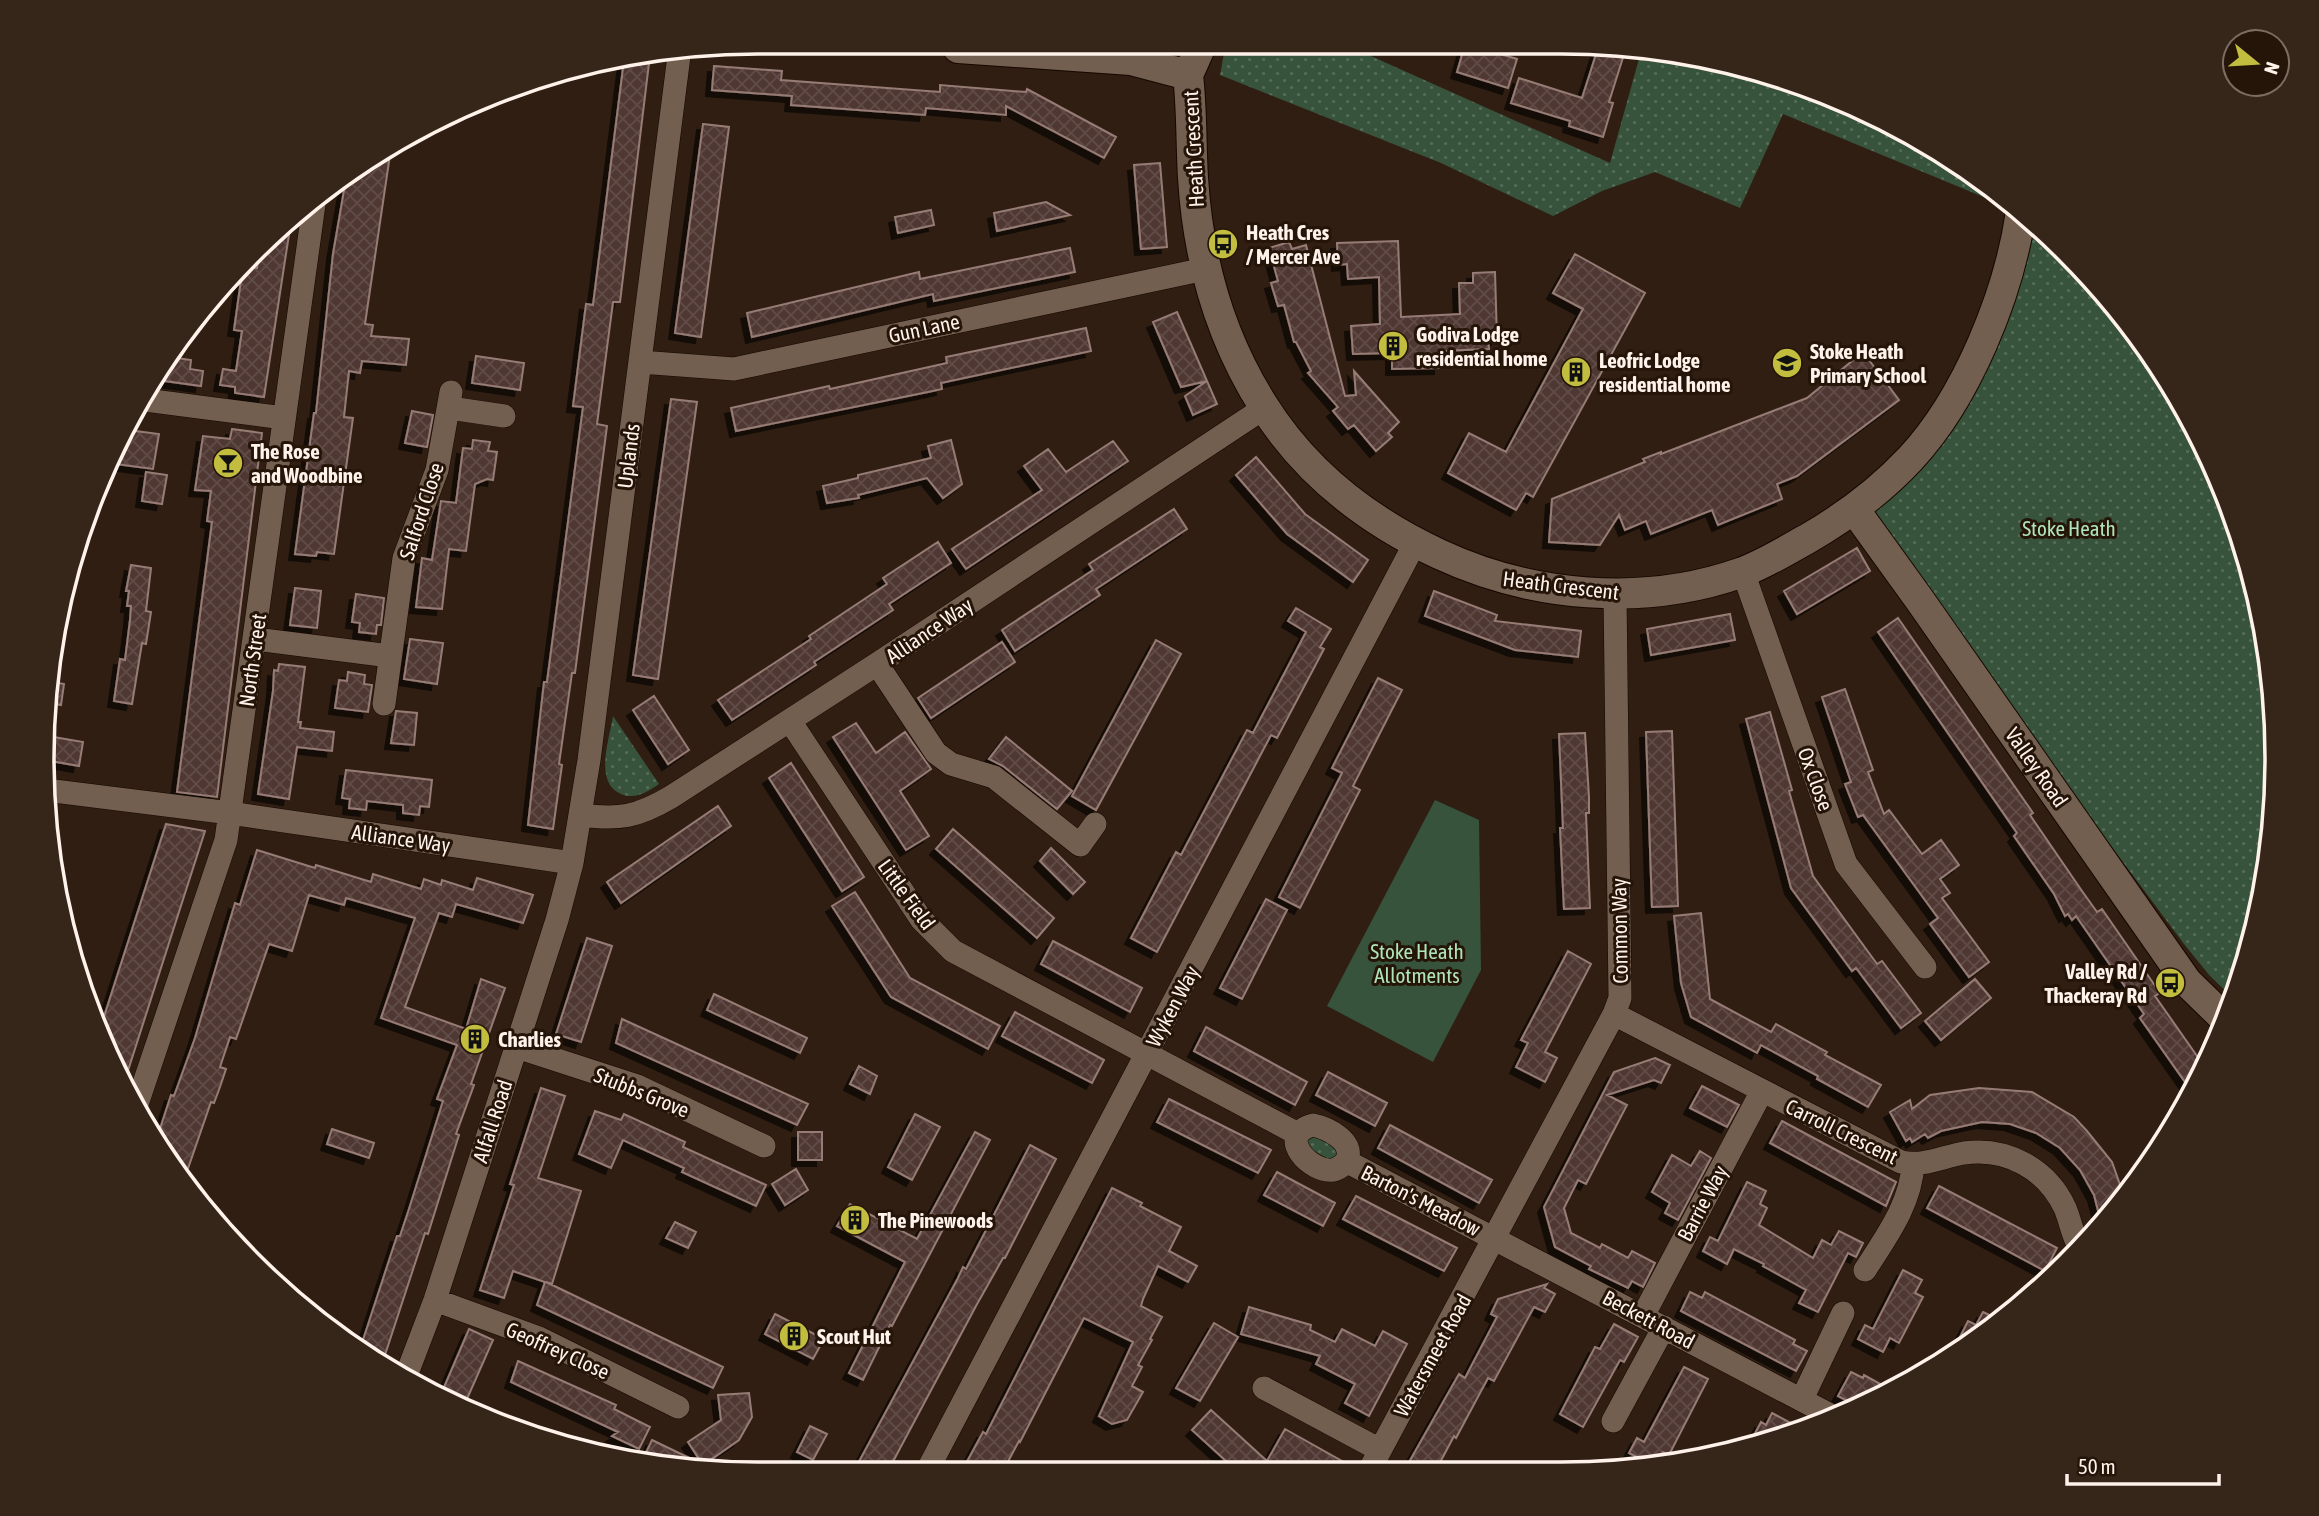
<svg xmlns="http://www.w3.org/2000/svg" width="2319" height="1516" font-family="'Asap Condensed',sans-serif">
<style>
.grass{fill:url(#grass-dots)}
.garden{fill:#37533c}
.building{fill:url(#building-cross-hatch);stroke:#977c76;stroke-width:2;filter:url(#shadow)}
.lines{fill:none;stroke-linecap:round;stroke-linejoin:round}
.minor-casing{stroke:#160700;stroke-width:24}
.tertiary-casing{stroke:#160700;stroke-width:32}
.minor{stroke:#735f50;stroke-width:23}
.tertiary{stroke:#735f50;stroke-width:30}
.labels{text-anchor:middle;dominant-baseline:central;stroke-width:6;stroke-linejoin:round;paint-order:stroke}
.street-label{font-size:21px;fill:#fff2ea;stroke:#251408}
.poi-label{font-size:21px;font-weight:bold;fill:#fff2ea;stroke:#251408;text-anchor:start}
.park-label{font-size:21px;fill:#afe4b9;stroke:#251408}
.rim{fill:none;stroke:#fff2ea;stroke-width:3.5}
</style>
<defs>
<pattern id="grass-dots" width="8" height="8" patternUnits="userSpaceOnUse" patternTransform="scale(1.75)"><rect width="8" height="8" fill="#37533c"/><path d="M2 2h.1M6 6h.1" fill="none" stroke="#556c58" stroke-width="1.8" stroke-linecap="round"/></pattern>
<pattern id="building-cross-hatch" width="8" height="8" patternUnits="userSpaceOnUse" patternTransform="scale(1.75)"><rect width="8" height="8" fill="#4f3833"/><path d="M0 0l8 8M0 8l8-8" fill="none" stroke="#614c47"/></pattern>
<filter id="shadow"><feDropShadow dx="-6" dy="6" stdDeviation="0" flood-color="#0009"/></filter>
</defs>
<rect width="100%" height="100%" fill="#2f1e11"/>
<path class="grass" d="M1225 48H1353L1610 163 1642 48H1655L1791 80 1877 116 1996 195 1993 201 1783 114 1740 208 1655 172 1602 191 1553 216 1441 163 1220 75Z
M2033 220 2129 322 2203 442 2253 573 2275 712 2271 852 2239 989 2234 999 2210 976 2184 944 1935 610 1867 511 1916 466Z
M613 716 659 784C647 792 634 801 619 793 594 780 610 737 613 716Z
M1316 1136 1337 1147 1339 1156 1330 1160 1309 1148 1307 1141 1310 1137Z"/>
<path class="garden" d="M1435 800 1479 820 1481 970 1433 1062 1327 1006Z"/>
<path class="building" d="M1464 48H1480L1517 59 1508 88 1457 72Z
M1598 48H1626L1609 102 1613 103 1603 137 1569 126 1570 121 1511 103 1519 78 1582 98Z
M624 60 649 63 620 302H613L597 424 607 426 575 673H572L559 764 562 765 553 829 528 825 544 682H547L583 407 573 406 586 304 593 305Z
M714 66 782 71 781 80 940 92V85L1026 92 1027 89 1116 137 1104 158 1006 106V115L926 108 925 115 791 105 792 96 712 90Z
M703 124 729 127 701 337 675 333Z
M391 148 365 324 373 325 371 336 409 339 406 365 362 361 360 373 349 371 344 417 353 418 334 554 317 552 316 556 295 554 314 413H316L333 254 347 173 360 163Z
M1160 163 1167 247 1141 249 1134 165Z
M1046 202 1070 215 997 231 994 213Z
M931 210 934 225 898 233 895 217Z
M292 215 264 397 235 393V387L220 385 223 369 236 371 242 331 234 330 243 266 257 268 260 247Z
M1398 241 1401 317 1460 314 1459 283H1473V273L1495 272 1497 339H1488L1489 349 1440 351V368L1392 369V353L1353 354 1351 326 1380 324 1379 277 1348 279 1347 264 1338 265 1337 243Z
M1289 242 1292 249 1306 245 1345 396 1356 395 1354 371 1399 422 1388 433 1392 437 1376 451 1354 425 1348 429 1333 411 1338 407 1308 373 1311 371 1296 342H1294L1284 305 1278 306 1271 283 1278 281 1269 248Z
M1070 248 1075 272 934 301 933 294 752 337 747 313 919 272 920 279Z
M1575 254 1645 293 1533 497 1526 493 1516 510 1448 473 1469 433 1506 452 1583 309 1553 293Z
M1177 312 1217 404 1193 415 1185 396 1207 381 1181 387 1153 322Z
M1086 328 1091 351 941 383 942 389 928 392 736 431 731 408 829 386 830 389 947 363 946 357Z
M1863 352 1899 400 1797 476 1777 484 1782 499 1718 525 1712 510 1651 534 1646 521 1625 530 1619 515 1600 545 1549 542 1552 499 1645 462 1643 459 1661 452V454L1807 398Z
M476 356 524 363 520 390 472 383Z
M170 357 191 360 190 369 203 371 201 386 157 380Z
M671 399 697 402 658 679 633 675Z
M412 411 433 415 427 447 405 443Z
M232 429 262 433 217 797 177 792 212 522 207 521 211 491 195 490 203 436 230 439Z
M128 430 159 434 153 469 108 463Z
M473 440 490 442 488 451 497 452 493 480 487 479 475 484 466 551 449 549 442 609 416 607 422 558 432 560 441 501 456 503 463 448 472 449Z
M951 440 962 484 943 498 927 478 858 495 859 498 827 503 823 486 858 478V475L931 458 928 446Z
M1113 441 1128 461 966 569 952 549 1042 490 1024 466 1048 449 1066 472Z
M1256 457 1305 514 1368 560 1353 582 1287 534 1236 475Z
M146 472 167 475 162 504 142 501Z
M1174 509 1187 529 1096 589 1100 595 1015 651 1002 630 1093 570 1089 564Z
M938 542 951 563 889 604 893 610 814 662 816 665 732 720 718 700 811 639 809 636 887 584 883 578Z
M1857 548 1870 571 1797 614 1784 591Z
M131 565 151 568 146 611 151 612 146 644 142 643 132 704 114 701 120 659 125 660 130 620 131 606H127L129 591H126Z
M295 588 321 591 317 628 290 625Z
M1434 591 1497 615 1495 621 1581 631 1578 657 1515 650 1425 616Z
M356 594 384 598 381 625H377L376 634 359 632 360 623 352 622Z
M1296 608 1331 629 1320 647 1324 649 1277 738 1271 735 1157 952 1131 938 1176 852 1181 855 1247 730 1253 733 1306 632 1288 621Z
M1730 614 1735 640 1651 655 1647 629Z
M1898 618 2033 813 2030 815 2082 891 2097 912 2102 909 2160 993 2155 996 2204 1066 2192 1092 2140 1018 2144 1014 2076 916 2072 920 2068 914 2065 916 2054 894 2014 836 2017 833 1878 632Z
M410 639 443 643 437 684 404 679Z
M1156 640 1181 654 1096 810 1072 796Z
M1002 642 1015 662 931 718 918 698Z
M279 664 305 667 298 722H301L300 728 334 732 332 751 297 747 289 799 258 794 273 691 274 670 278 671Z
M348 672 365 675 364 684 372 685 368 712 335 708 339 680 347 681Z
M1378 678 1402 690 1353 786 1360 790 1300 908 1279 897 1342 773 1332 768Z
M48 681 64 684 61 705 45 702Z
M1845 689 1873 770 1868 772 1884 814 1889 810 1922 854 1941 840 1959 865 1940 879 1950 893 1942 898 1989 962 1969 977 1930 924 1938 918 1863 815 1858 817 1845 784 1851 782 1822 697Z
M654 696 689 750 668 764 633 710Z
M396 711 417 713 414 745 391 743Z
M1770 712 1792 790 1789 791 1813 876 1877 964 1882 961 1921 1013 1901 1028 1856 968 1852 971 1791 888 1746 719Z
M856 723 876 753 905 732 931 769 900 791 929 836 906 850 833 737Z
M1672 731 1678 906 1652 907 1646 732Z
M1585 733 1589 797V813H1586L1590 908 1564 909 1560 828H1563L1559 734Z
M48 736 83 742 79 766 45 760Z
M1006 737 1072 791 1057 809 1003 766 989 759Z
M791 763 864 877 842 891 769 778Z
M346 770 432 780 429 807 420 806 419 815 403 813V805L367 801 366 810 349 808 350 799 342 798Z
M718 806 731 826 621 903 607 882Z
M166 824 205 831 124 1083 101 1026Z
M953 829 1054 918 1037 938 936 849Z
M1051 848 1085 882 1073 894 1040 861Z
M257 850 315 868 316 865 371 882 373 874 421 889 424 879 441 885 442 880 473 890 477 878 533 895 523 923 456 904 452 917 439 913 405 1007 466 1029 481 979 505 988 471 1084 474 1085 456 1134 459 1135 428 1234 425 1233 383 1361 361 1346 397 1236H400L409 1209 443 1101 437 1099 457 1045 381 1018 415 918 346 898 344 905 309 895 292 951 269 944 236 1039 230 1037 220 1067 226 1069 220 1087 214 1103 211 1102 184 1180 156 1141 171 1095 174 1096 195 1038 235 903 240 905Z
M855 892 910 978 1000 1026 988 1049 891 997 832 906Z
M1266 899 1287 910 1242 999 1220 988Z
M1701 913 1710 999 1771 1032 1776 1024 1827 1052 1825 1055 1881 1085 1868 1107 1817 1079 1818 1076 1761 1045 1757 1053 1691 1017 1681 983 1674 916Z
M587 938 612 946 581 1042 556 1034Z
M1053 941 1142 988 1130 1012 1041 964Z
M1568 951 1591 964 1545 1052 1557 1058 1545 1082 1516 1067 1528 1043 1521 1040Z
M1975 979 1991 998 1941 1040 1925 1021Z
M714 994 807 1038 800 1053 707 1010Z
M1015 1012 1104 1060 1092 1083 1002 1036Z
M622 1019 808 1104 797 1125 616 1043Z
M1206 1027 1307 1082 1295 1105 1194 1051Z
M1655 1058 1670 1065 1661 1083 1654 1080 1607 1095 1627 1105 1586 1184 1578 1180 1564 1208 1571 1233 1600 1248 1602 1244 1628 1258 1632 1251 1655 1263 1643 1287 1632 1281 1628 1288 1589 1269 1591 1266 1555 1247 1544 1207 1614 1072Z
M859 1066 877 1076 870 1094 850 1084Z
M1328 1072 1387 1103 1375 1126 1316 1095Z
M1702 1086 1739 1105 1727 1127 1690 1108Z
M541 1088 565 1096 538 1178 581 1191 552 1284 546 1282 723 1367 713 1388 537 1305 545 1282 513 1271 504 1298 480 1290 514 1185 510 1184Z
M1979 1088 2032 1092 2074 1117 2087 1131 2112 1162 2124 1196 2102 1226 2094 1195 2080 1170 2060 1148 2036 1133 2010 1124 1982 1122 1941 1131 1928 1138 1925 1134 1912 1142 1910 1138 1906 1141 1890 1112 1910 1100 1912 1109 1930 1095Z
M1169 1099 1271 1150 1258 1173 1157 1122Z
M595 1111 621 1120 624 1114 685 1142 683 1147 766 1185 756 1206 682 1172 684 1168 623 1140 611 1168 579 1154Z
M915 1114 940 1127 912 1180 888 1167Z
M1782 1121 1896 1182 1886 1206 1770 1143Z
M1390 1125 1492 1180 1479 1203 1378 1148Z
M332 1129 374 1143 369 1158 327 1144Z
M798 1132H822V1160H798Z
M975 1132 990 1140 892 1326 890 1325 863 1380 849 1373 905 1262 837 1226 850 1204 917 1239Z
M1030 1145 1056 1159 1005 1258H1003L976 1306 889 1469H855L958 1278 963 1267 966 1269Z
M1700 1151 1711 1158 1678 1220 1665 1213 1670 1203 1652 1192 1672 1155 1691 1166Z
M796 1169 808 1190 785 1205 772 1184Z
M1277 1172 1335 1203 1323 1226 1264 1195Z
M1747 1182 1766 1191 1760 1204 1767 1208 1759 1225 1813 1258 1822 1240 1831 1245 1839 1231 1863 1243 1856 1257 1848 1253 1818 1312 1799 1303 1806 1290 1763 1266 1764 1264 1734 1249 1727 1264 1703 1251 1710 1237 1718 1241Z
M1939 1186 2057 1248 2045 1271 1927 1208Z
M1112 1188 1142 1203 1140 1206 1181 1227 1169 1251 1197 1266 1188 1282 1158 1266 1143 1299 1141 1306 1162 1317 1150 1339 1152 1340 1138 1365 1142 1367 1132 1386 1143 1392 1127 1420 1112 1424 1099 1416 1133 1342 1084 1318 1020 1442 1019 1441 1004 1469H963L983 1432 986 1434Z
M1356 1196 1457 1248 1444 1271 1343 1219Z
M675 1222 696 1232 688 1248 666 1238Z
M1903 1270 1922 1280 1915 1293 1923 1297 1899 1343 1890 1338 1883 1352 1858 1339 1865 1325 1873 1329Z
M1547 1284 1544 1288 1555 1294 1545 1312 1534 1307 1494 1381 1488 1378 1456 1438 1454 1436 1435 1472 1404 1471 1459 1374 1465 1378 1497 1317 1491 1314 1498 1299Z
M1690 1292 1702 1298 1705 1292 1795 1340 1793 1344 1807 1351 1796 1371 1681 1311Z
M1249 1307 1311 1325 1310 1330 1335 1342 1342 1329 1375 1346 1383 1331 1407 1344 1369 1416 1345 1403 1355 1384 1316 1364 1320 1356 1241 1334Z
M1983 1312 2002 1321 1951 1355 1968 1321 1976 1325Z
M775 1314 824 1339 813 1359 765 1334Z
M1214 1323 1238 1337 1200 1401 1176 1388Z
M1614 1324 1638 1337 1624 1362 1620 1360 1583 1427 1560 1414 1595 1347 1600 1349Z
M469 1329 493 1340 463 1408 439 1399Z
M518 1361 616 1405 614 1409 650 1427 639 1449 612 1436 618 1432 511 1382Z
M1684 1367 1708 1379 1669 1455 1663 1452 1657 1464 1653 1465 1629 1453 1637 1438 1644 1442Z
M1851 1372 1863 1378 1864 1375 1893 1391 1877 1400 1859 1407 1838 1396Z
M749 1393 752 1417 739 1440 703 1465 688 1442 721 1420 718 1395Z
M1211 1410 1267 1461 1285 1429 1356 1469 1355 1471H1237L1192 1430Z
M1772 1413 1802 1429 1747 1449 1761 1422 1766 1425Z
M810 1426 827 1434 813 1460 797 1452Z
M652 1440 710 1468H664L641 1463Z"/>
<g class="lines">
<g class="minor-casing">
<path id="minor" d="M640 362 734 369 1205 269
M145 400 284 418
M450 408 504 416
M1743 572 1846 864 1925 967
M255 639 390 656
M877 664 936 753 951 764 994 777 1080 845 1095 824
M384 704 404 558 437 470 451 392
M790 721 921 919 953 951 1298 1134
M46 790 230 813 572 863
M581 815C619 820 637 817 671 797L877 664 1264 408
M1614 1014 1901 1162C1924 1167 1941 1157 1964 1153 2007 1147 2047 1169 2065 1208 2071 1222 2072 1235 2080 1248
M517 1047 637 1086 764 1146
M135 1110 226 840 315 197
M1313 1125C1327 1128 1355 1141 1347 1160 1345 1164 1339 1168 1334 1170 1312 1174 1274 1136 1313 1125Z
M1346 1161 1834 1417
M1865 1270C1886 1237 1911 1204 1913 1164
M435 1300 539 1338 678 1407
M1643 1316 1762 1091
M406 1376 435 1300 557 920 572 863 589 760 680 48
M1264 1388 1380 1450
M1802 1399 1843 1313
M1613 1421 1664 1327
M928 1469 1415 543
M1369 1471 1614 1014 1620 998 1615 594"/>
</g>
<g class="tertiary-casing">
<path id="tertiary" d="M958 48 1131 60 1188 75
M1188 75C1192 110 1191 144 1193 178 1198 258 1220 337 1263 405 1305 472 1368 521 1439 554 1531 597 1643 607 1740 573 1763 565 1785 551 1807 539 1845 517 1880 491 1910 459 1967 398 2009 294 2021 212
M1188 75 1200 48
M1854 509 1919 599 2187 982 2225 1019"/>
</g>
<use href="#minor" class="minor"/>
<use href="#tertiary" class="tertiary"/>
</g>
<defs>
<g id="bus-disc" transform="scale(1.575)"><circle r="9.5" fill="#c3bd3f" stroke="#251408"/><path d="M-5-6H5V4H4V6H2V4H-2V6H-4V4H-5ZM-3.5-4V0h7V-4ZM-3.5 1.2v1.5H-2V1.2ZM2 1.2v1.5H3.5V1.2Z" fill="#111"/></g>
<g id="building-disc" transform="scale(1.575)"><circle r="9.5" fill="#c3bd3f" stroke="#251408"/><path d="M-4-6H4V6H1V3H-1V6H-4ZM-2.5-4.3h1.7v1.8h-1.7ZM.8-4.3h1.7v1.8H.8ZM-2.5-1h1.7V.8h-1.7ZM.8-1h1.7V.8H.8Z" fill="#111"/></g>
<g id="school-disc" transform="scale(1.575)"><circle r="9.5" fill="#c3bd3f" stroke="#251408"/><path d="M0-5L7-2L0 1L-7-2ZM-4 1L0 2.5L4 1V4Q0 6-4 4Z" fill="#111"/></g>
<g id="bar-disc" transform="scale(1.575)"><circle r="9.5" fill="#c3bd3f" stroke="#251408"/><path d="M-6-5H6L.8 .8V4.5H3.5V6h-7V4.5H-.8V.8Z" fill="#111"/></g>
</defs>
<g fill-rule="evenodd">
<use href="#bus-disc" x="1223" y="244"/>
<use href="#building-disc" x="1393" y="346"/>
<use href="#school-disc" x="1787" y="363"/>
<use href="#building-disc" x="1576" y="372"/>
<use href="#bar-disc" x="228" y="463"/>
<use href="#bus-disc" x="2170" y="983"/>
<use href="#building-disc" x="475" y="1039"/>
<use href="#building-disc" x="855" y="1220"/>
<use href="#building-disc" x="794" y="1336"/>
</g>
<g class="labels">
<g class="street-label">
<text transform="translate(1193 149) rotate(-93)">Heath Crescent</text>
<text transform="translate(924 328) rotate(-12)">Gun Lane</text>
<text transform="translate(628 456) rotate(-83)">Uplands</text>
<text transform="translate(421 511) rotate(-72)">Salford Close</text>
<text transform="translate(1561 585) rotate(7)">Heath Crescent</text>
<text transform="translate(929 630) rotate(-34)">Alliance Way</text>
<text transform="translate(252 660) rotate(-82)">North Street</text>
<text transform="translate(2037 767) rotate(55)">Valley Road</text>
<text transform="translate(1816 779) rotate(70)">Ox Close</text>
<text transform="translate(401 838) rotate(8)">Alliance Way</text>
<text transform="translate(907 894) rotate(54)">Little Field</text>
<text transform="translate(1619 931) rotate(-91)">Common Way</text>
<text transform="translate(1172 1006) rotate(-62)">Wyken Way</text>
<text transform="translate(642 1092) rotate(22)">Stubbs Grove</text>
<text transform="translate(492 1121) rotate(-72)">Alfall Road</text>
<text transform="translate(1842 1131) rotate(26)">Carroll Crescent</text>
<text transform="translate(1421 1200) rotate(27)">Barton's Meadow</text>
<text transform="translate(1702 1203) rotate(-62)">Barrie Way</text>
<text transform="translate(1649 1319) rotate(28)">Beckett Road</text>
<text transform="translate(558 1350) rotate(24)">Geoffrey Close</text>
<text transform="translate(1432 1355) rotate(-61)">Watersmeet Road</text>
</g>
<g class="poi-label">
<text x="1246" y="232">Heath Cres<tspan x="1246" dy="24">/ Mercer Ave</tspan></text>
<text x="1416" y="334">Godiva Lodge<tspan x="1416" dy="24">residential home</tspan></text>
<text x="1810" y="351">Stoke Heath<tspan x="1810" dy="24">Primary School</tspan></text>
<text x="1599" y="360">Leofric Lodge<tspan x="1599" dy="24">residential home</tspan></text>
<text x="251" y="451">The Rose<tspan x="251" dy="24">and Woodbine</tspan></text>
<text x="2147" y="971" text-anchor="end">Valley Rd /<tspan x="2147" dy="24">Thackeray Rd</tspan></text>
<text x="498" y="1039">Charlies</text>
<text x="878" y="1220">The Pinewoods</text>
<text x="817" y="1336">Scout Hut</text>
</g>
<g class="park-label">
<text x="2069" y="528">Stoke Heath</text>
<text x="1417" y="951">Stoke Heath<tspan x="1417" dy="24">Allotments</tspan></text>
</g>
</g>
<path d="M0 0H2319V1516H0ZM758 54H1561A704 704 0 0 1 2265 758V758A704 704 0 0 1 1561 1462H758A704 704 0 0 1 54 758V758A704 704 0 0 1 758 54Z" fill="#36261a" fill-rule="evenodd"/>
<path class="rim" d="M758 54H1561A704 704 0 0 1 2265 758V758A704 704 0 0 1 1561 1462H758A704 704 0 0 1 54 758V758A704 704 0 0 1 758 54Z"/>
<g transform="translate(2256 63) rotate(108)"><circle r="33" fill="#251408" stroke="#7c6d62" stroke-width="2"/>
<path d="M0-5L12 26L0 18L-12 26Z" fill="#c3bd3f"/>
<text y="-10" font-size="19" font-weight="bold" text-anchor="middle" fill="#fff2ea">N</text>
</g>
<path d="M2067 1474v10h152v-10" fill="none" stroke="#fff2ea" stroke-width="3.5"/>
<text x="2078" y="1474" font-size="21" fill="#fff2ea" stroke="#251408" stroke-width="5" paint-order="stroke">50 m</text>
</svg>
